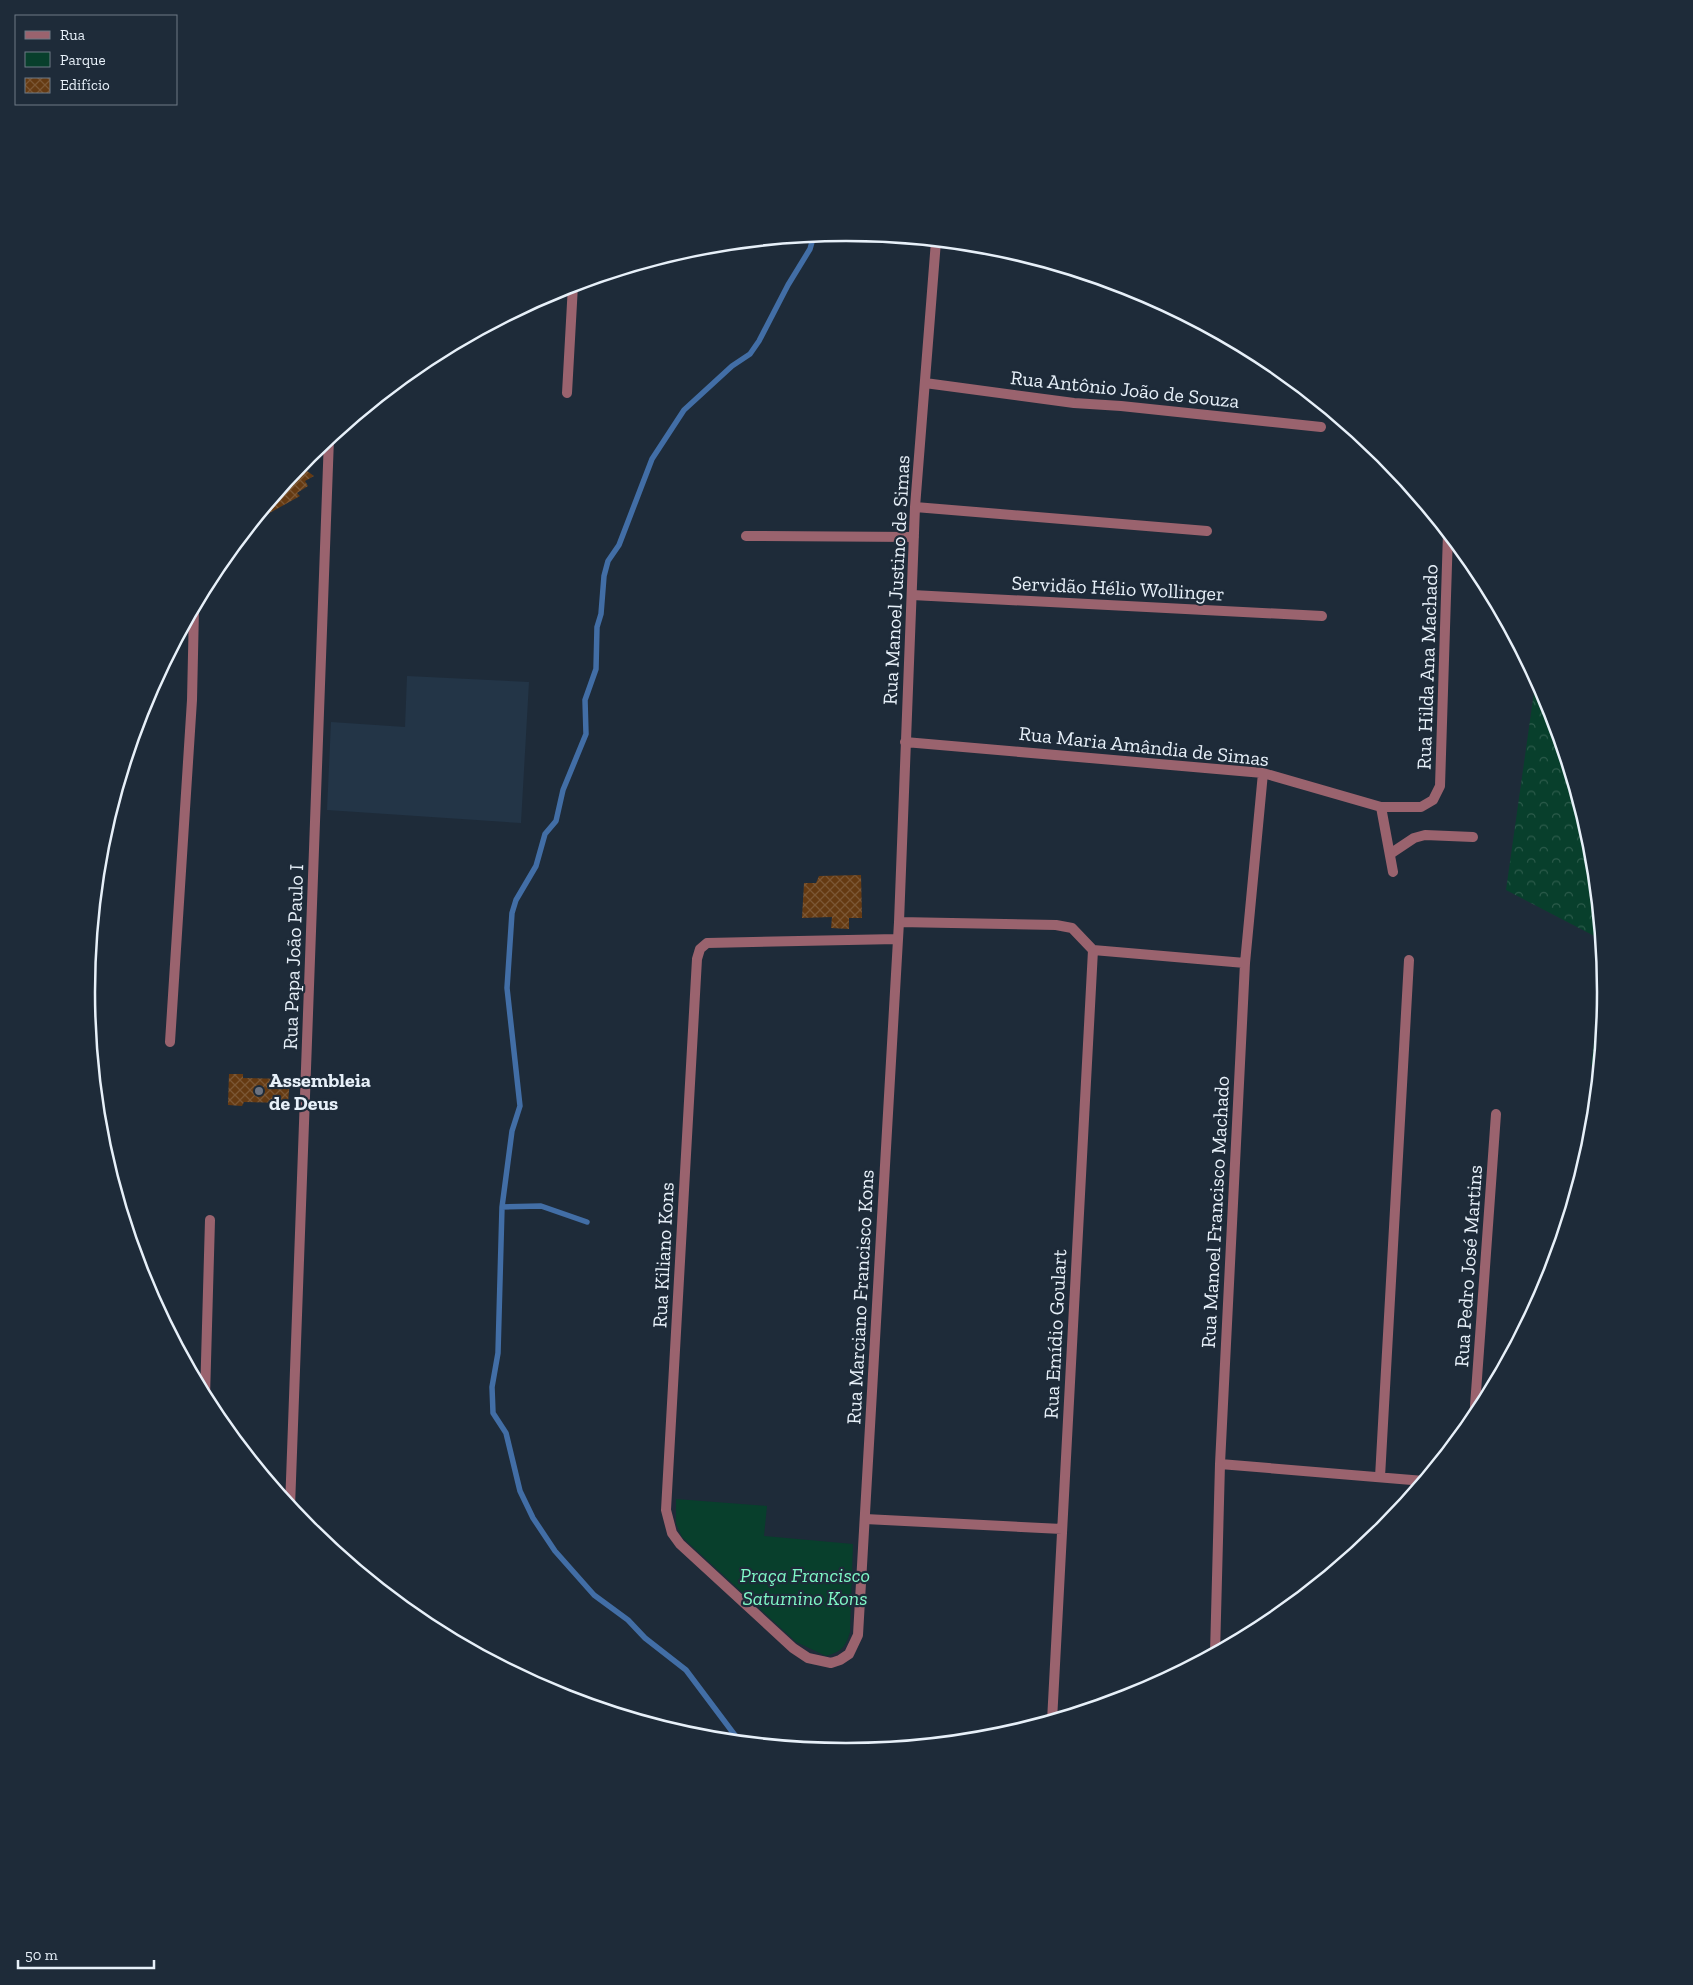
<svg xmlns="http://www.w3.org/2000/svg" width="1693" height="1985" font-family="'Zilla Slab',serif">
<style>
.built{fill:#233547}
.green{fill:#083f2c}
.forest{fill:url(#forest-crowns)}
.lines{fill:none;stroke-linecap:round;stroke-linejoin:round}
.stream{stroke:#426ea6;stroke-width:5.5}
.building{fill:url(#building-cross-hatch)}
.lane{stroke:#9a636e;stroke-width:10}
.street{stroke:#9a636e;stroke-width:10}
.worship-dot{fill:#6b7280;stroke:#1e2b39;stroke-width:2}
.labels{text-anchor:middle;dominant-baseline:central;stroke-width:4.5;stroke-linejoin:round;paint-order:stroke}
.street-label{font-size:20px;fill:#e7f0f9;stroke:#1e2b39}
.poi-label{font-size:20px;font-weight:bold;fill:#e7f0f9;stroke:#1e2b39;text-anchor:start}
.park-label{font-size:20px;font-style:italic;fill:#7ff8c7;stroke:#1e2b39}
.rim{fill:none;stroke:#e7f0f9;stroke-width:2.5}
</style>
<defs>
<pattern id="forest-crowns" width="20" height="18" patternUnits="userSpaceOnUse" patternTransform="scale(1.25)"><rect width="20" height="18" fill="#083f2c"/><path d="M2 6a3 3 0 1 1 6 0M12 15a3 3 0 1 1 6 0" fill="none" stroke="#2c5b4b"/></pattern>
<pattern id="building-cross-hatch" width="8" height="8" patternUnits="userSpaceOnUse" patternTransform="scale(1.25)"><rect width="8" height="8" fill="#653a12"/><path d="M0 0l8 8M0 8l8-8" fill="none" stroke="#7b5735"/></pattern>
</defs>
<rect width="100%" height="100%" fill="#1e2b39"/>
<path class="built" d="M407 676 529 682 521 823 327 810 331 722 405 727Z"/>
<path class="green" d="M676 1499 767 1506 764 1536 853 1544 850 1632C846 1647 841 1652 826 1656L796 1642 682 1537 676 1524Z"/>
<path class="forest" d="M1536 678 1549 702 1592 844 1602 940 1506 890Z
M1604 962 1607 993 1600 1065H1591Z"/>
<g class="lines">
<path class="stream" d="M502 1207 541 1206 587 1222
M740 1742 686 1670 645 1638 628 1620 594 1595 555 1551 533 1518 520 1491 506 1433 493 1413 492 1387 498 1353 502 1207 512 1131 520 1106 507 988 512 913 516 900 536 866 545 834 556 821 563 790 586 734 585 700 596 669 597 627 601 614 604 576 608 561 619 545 652 459 684 410 732 366 750 354 759 341 788 285 810 249 814 235"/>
</g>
<path class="building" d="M300 466 314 476 305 481 308 486 297 493 300 496 257 520Z
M861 875 862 918H849V929L831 928 832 917 802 918 804 883H816L819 876Z
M229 1074H243V1078L290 1079 288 1103 244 1102 242 1106 228 1105Z"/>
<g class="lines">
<path class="lane" d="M1390 854 1414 838 1425 835 1473 837"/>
<path class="street" d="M925 383 1074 403 1121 406 1321 427
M567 393 573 285
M915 507 1207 531
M746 536 914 537
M912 595 1322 616
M905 742 1263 773 1381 807H1421L1433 800 1440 786 1448 533
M1381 807 1393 872
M899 922 1056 925 1072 928 1093 950
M897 939 707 943 700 949 697 959 666 1510 672 1533 680 1544 793 1648 808 1658 831 1663 840 1660 849 1654 858 1635 899 922 915 507 936 241
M1093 950 1245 963
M170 1042 192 700 194 609
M205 1397 210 1220
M1474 1420 1496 1114
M1220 1464 1424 1481
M1380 1477 1409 960
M290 1507 329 438
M865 1519 1062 1529
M1215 1654 1220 1464 1245 963 1263 773
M1052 1721 1093 950"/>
</g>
<circle class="worship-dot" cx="259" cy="1091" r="5"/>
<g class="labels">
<g class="street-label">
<text transform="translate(1125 389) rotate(6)">Rua Antônio João de Souza</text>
<text transform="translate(896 580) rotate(-87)">Rua Manoel Justino de Simas</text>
<text transform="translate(1118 588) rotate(3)">Servidão Hélio Wollinger</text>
<text transform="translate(1427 667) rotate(-88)">Rua Hilda Ana Machado</text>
<text transform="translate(1144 746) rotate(6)">Rua Maria Amândia de Simas</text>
<text transform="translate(293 957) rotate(-88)">Rua Papa João Paulo I</text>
<text transform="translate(1215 1212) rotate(-87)">Rua Manoel Francisco Machado</text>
<text transform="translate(663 1255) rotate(-87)">Rua Kiliano Kons</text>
<text transform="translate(1468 1266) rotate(-86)">Rua Pedro José Martins</text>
<text transform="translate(860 1297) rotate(-87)">Rua Marciano Francisco Kons</text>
<text transform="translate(1055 1334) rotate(-87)">Rua Emídio Goulart</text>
</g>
<g class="poi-label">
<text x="269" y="1080">Assembleia<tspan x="269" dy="23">de Deus</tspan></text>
</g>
<g class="park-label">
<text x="805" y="1575">Praça Francisco<tspan x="805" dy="23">Saturnino Kons</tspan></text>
</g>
</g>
<path d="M0 0H1693V1985H0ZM95 992a751 751 0 1 1 1502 0a751 751 0 1 1-1502 0Z" fill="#1e2b39" fill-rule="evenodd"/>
<path class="rim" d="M95 992a751 751 0 1 1 1502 0a751 751 0 1 1-1502 0Z"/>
<rect x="15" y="15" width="162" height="90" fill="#1e2b39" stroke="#6e7a86"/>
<rect x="25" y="31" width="25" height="8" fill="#9a636e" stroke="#6e7a86"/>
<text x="60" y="40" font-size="15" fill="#e7f0f9">Rua</text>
<rect x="25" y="52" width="25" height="15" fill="#083f2c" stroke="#6e7a86"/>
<text x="60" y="65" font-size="15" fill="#e7f0f9">Parque</text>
<rect x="25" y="78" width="25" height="15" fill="url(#building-cross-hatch)" stroke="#6e7a86"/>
<text x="60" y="90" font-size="15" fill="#e7f0f9">Edifício</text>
<path d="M18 1960v8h136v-8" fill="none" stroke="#e7f0f9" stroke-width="2.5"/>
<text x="25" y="1960" font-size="15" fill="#e7f0f9" stroke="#1e2b39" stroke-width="4" paint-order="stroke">50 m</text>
</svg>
